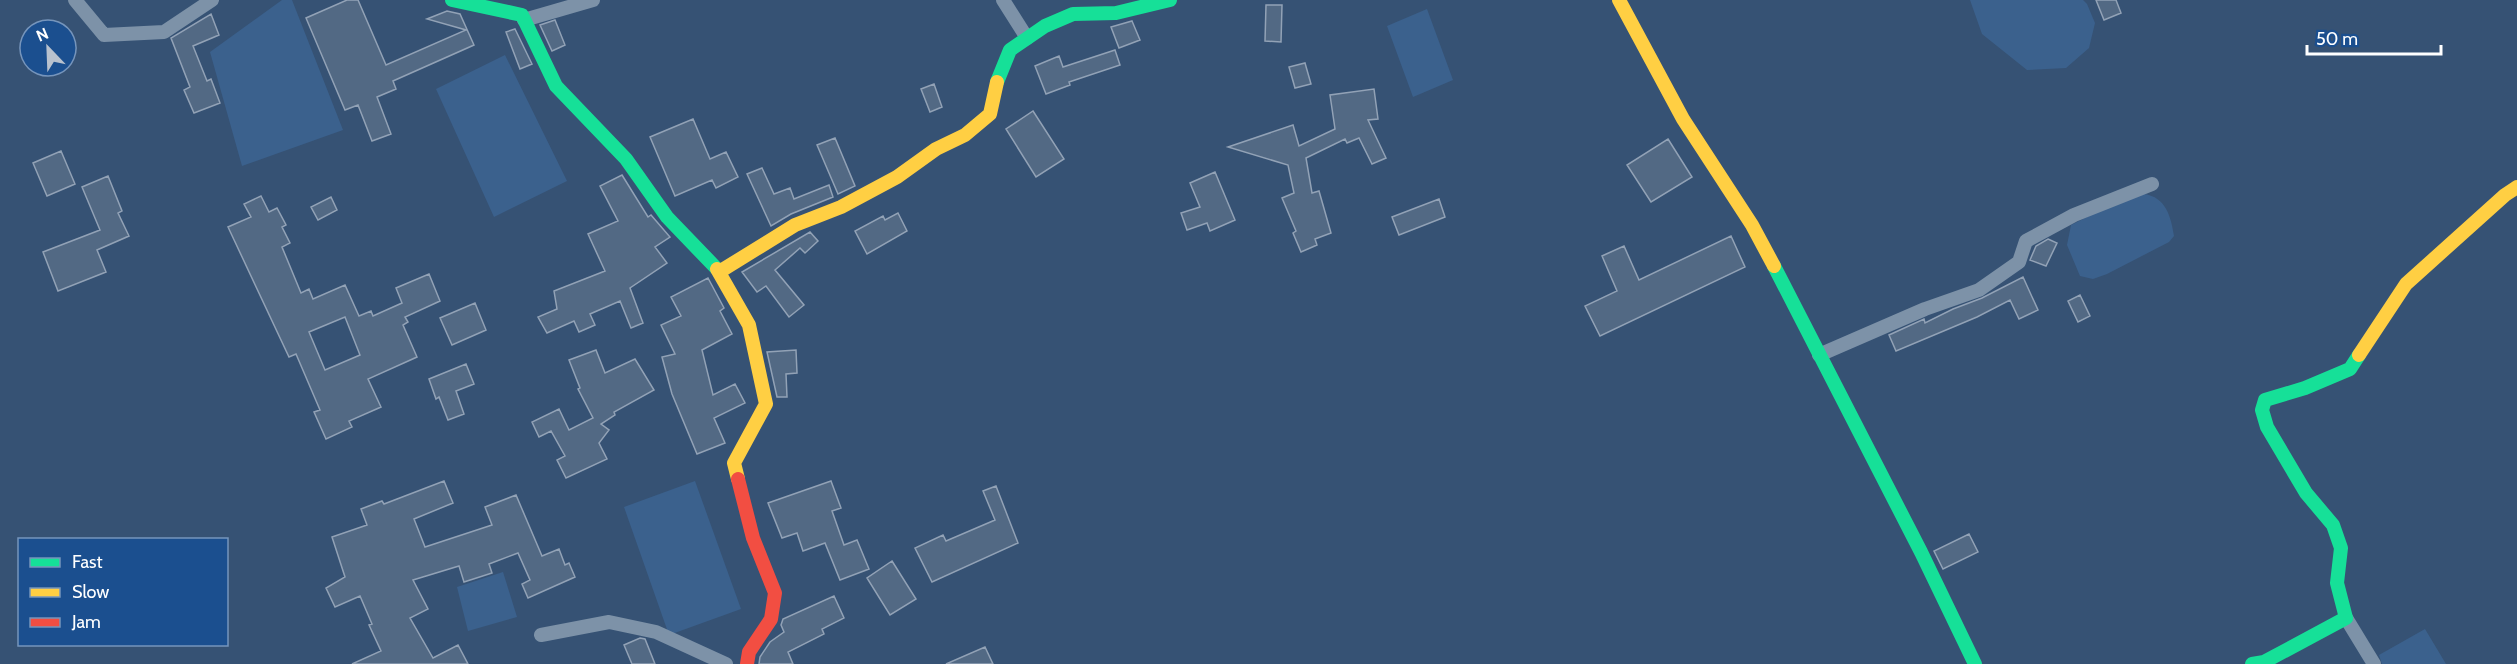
<svg xmlns="http://www.w3.org/2000/svg" width="2517" height="664" font-family="Cabin,sans-serif">
<style>
.water{fill:#3b618d}
.building{fill:#526984;stroke:#92a2b6;stroke-width:1.5;fill-rule:evenodd}
.lines{fill:none;stroke-linecap:round;stroke-linejoin:round}
.street{stroke:#7d92a8;stroke-width:14}
.fast{stroke:#16e098;stroke-width:14}
.slow{stroke:#ffcf43;stroke-width:14}
.jam{stroke:#f24e42;stroke-width:14}
</style>
<rect width="100%" height="100%" fill="#365274"/>
<path class="water" d="M282 0H292L343 130 242 166 210 52Z
M1970 0H2083L2087 4 2095 23 2089 48 2066 68 2027 70 1982 34Z
M1427 9 1453 80 1413 97 1387 26Z
M505 55 567 181 494 217 436 89Z
M2144 194C2166 197 2171 217 2174 236L2169 242 2107 274 2093 279 2080 276 2067 245 2071 225 2111 205Z
M695 481 741 609 669 635 624 507Z
M503 572 517 617 468 631 457 587Z
M2425 629 2446 664H2382L2379 655Z"/>
<path class="building" d="M347 0H358L386 65 466 30 427 19 447 11 460 14 474 45 393 81 396 89 377 97 391 134 372 141 358 105 345 110 306 18Z
M2096 0H2116L2121 13 2104 20Z
M1266 5H1282L1281 42 1265 41Z
M211 14 219 35 193 46 207 81 211 79 220 103 194 113 184 90 190 87 171 38Z
M555 20 565 45 552 51 540 25Z
M1132 21 1140 40 1119 48 1111 27Z
M515 29 532 64 520 69 506 32Z
M1115 50 1120 65 1069 82 1070 85 1046 94 1035 66 1059 56 1063 67Z
M1305 63 1311 84 1295 88 1289 67Z
M934 84 942 107 930 112 921 89Z
M1374 89 1378 119 1368 120 1386 158 1372 164 1359 138 1347 143 1345 139 1306 158 1312 193 1319 191 1331 233 1315 239 1317 245 1301 252 1293 233 1296 231 1282 198 1294 193 1288 165 1228 147 1293 125 1299 146 1335 129 1330 95Z
M1033 111 1064 159 1036 177 1006 129Z
M693 119 710 159 726 152 738 177 716 188 712 180 675 196 650 137Z
M835 138 855 186 838 194 817 145Z
M1668 139 1692 177 1651 202 1627 165Z
M61 151 75 184 47 196 33 163Z
M762 168 774 194 790 188 794 199 829 185 833 197 791 214 771 226 747 174Z
M1215 172 1235 220 1210 231 1207 223 1187 230 1181 213 1200 207 1190 183Z
M622 175 648 217 651 215 670 237 655 247 667 263 630 288 643 323 631 328 620 301 590 314 595 325 579 332 574 321 547 333 538 317 557 309 554 291 605 271 588 234 618 221 600 186Z
M108 176 122 211 118 213 129 236 97 250 106 272 58 291 43 252 100 230 82 187Z
M261 196 269 212 277 208 286 225 282 227 290 243 282 247 301 293 309 289 313 299 345 285 359 316 371 311 373 316 402 303 396 288 429 274 440 301 405 317 408 322 403 325 417 357 368 379 381 407 349 421 352 427 326 439 314 412 320 410 296 354 289 357 228 227 251 217 244 204ZM345 317 360 355 325 370 309 332Z
M331 197 337 210 318 220 311 207Z
M1439 199 1445 217 1399 235 1392 217Z
M898 213 907 231 867 254 855 231 883 216 885 220Z
M810 232 818 241 805 253 800 248 775 270 804 305 789 317 766 286 757 292 742 272Z
M1731 236 1745 267 1600 336 1585 306 1617 291 1602 256 1624 246 1639 280Z
M2048 239 2057 243 2046 266 2030 260 2036 246Z
M2023 277 2038 310 2019 319 2010 300 1977 317 1896 351 1889 335 1924 319 1925 323 1953 309 1982 298Z
M708 278 724 308 720 311 732 334 702 350 713 395 735 384 745 403 714 418 725 443 697 454 672 394 662 357 675 354 661 325 681 316 671 297Z
M2080 295 2090 316 2078 322 2068 301Z
M475 303 486 330 452 345 440 318Z
M596 350 605 373 635 359 654 390 614 412 615 415 601 424 609 430 599 443 607 459 566 478 557 460 565 456 551 431 539 437 532 422 559 409 569 430 593 418 578 389 580 388 569 360Z
M796 350 797 373 786 374 787 397H777L767 352Z
M466 364 474 384 456 391 464 414 448 420 439 397 436 399 429 379Z
M444 481 453 503 414 519 425 547 492 525 485 507 516 495 542 556 559 549 565 565 569 563 575 577 528 598 522 584 530 580 518 553 489 564 492 573 464 582 459 566 413 580 428 609 410 618 433 658 458 645 468 664H352L381 651 369 625 372 624 360 596 335 607 326 588 345 577 332 537 367 525 361 509 382 501 384 504Z
M831 481 841 508 832 511 844 545 857 540 869 569 840 580 825 543 803 551 797 533 782 538 768 503Z
M996 486 1018 543 932 582 915 548 943 535 946 541 995 520 983 491Z
M1969 534 1978 552 1943 569 1934 551Z
M892 561 916 599 890 615 867 578Z
M834 596 844 618 822 629 824 634 788 652 793 664H759L760 657 770 642 784 632 781 625 783 619Z
M640 638 645 639 655 664H632L624 645Z
M985 647 993 664H946Z"/>
<g class="lines">
<path class="street" d="M75 0 104 35 164 32 212 0
M1003 0 1027 38
M524 20 593 0
M1819 355 1925 309 1979 290 2019 262 2026 241 2074 215 2152 184
M2346 618 2374 664
M541 635 609 622 656 632 726 664"/>
<path class="fast" d="M452 0 522 15 556 86 626 159 667 217 717 269
M997 82 1010 50 1045 26 1073 14 1116 13 1170 0
M1774 266 1921 552 1975 664
M2252 664 2264 662 2346 618 2337 583 2341 548 2333 525 2306 493 2267 427 2262 410 2265 400 2305 388 2350 369 2359 355"/>
<path class="slow" d="M1619 0 1683 119 1752 225 1774 266
M717 269 749 325 766 404 734 463 738 479
M719 272 795 225 841 207 897 177 936 149 965 135 990 114 997 82
M2359 355 2406 284 2505 195 2517 187"/>
<path class="jam" d="M738 479 753 538 775 593 771 619 749 652 747 664"/>
</g>
<rect x="18" y="538" width="210" height="108" fill="#1b4f8f" stroke="#7695bc" stroke-width="1.5"/>
<rect x="30" y="558" width="30" height="9" fill="#16e098" stroke="#7695bc" stroke-width="1.5"/>
<text x="72" y="568" font-size="18" fill="#ffffff">Fast</text>
<rect x="30" y="588" width="30" height="9" fill="#ffcf43" stroke="#7695bc" stroke-width="1.5"/>
<text x="72" y="598" font-size="18" fill="#ffffff">Slow</text>
<rect x="30" y="618" width="30" height="9" fill="#f24e42" stroke="#7695bc" stroke-width="1.5"/>
<text x="72" y="628" font-size="18" fill="#ffffff">Jam</text>
<g transform="translate(48 48) rotate(337)"><circle r="28" fill="#1b4f8f" stroke="#7695bc" stroke-width="1.5"/>
<path d="M0-4.5L10 22L0 15L-10 22Z" fill="#b9c2ce"/>
<text y="-9" font-size="16" font-weight="bold" text-anchor="middle" fill="#ffffff">N</text>
</g>
<path d="M2307 45v9h134v-9" fill="none" stroke="#ffffff" stroke-width="3"/>
<text x="2316" y="45" font-size="18" fill="#ffffff" stroke="#1b4f8f" stroke-width="4.5" paint-order="stroke">50 m</text>
</svg>
